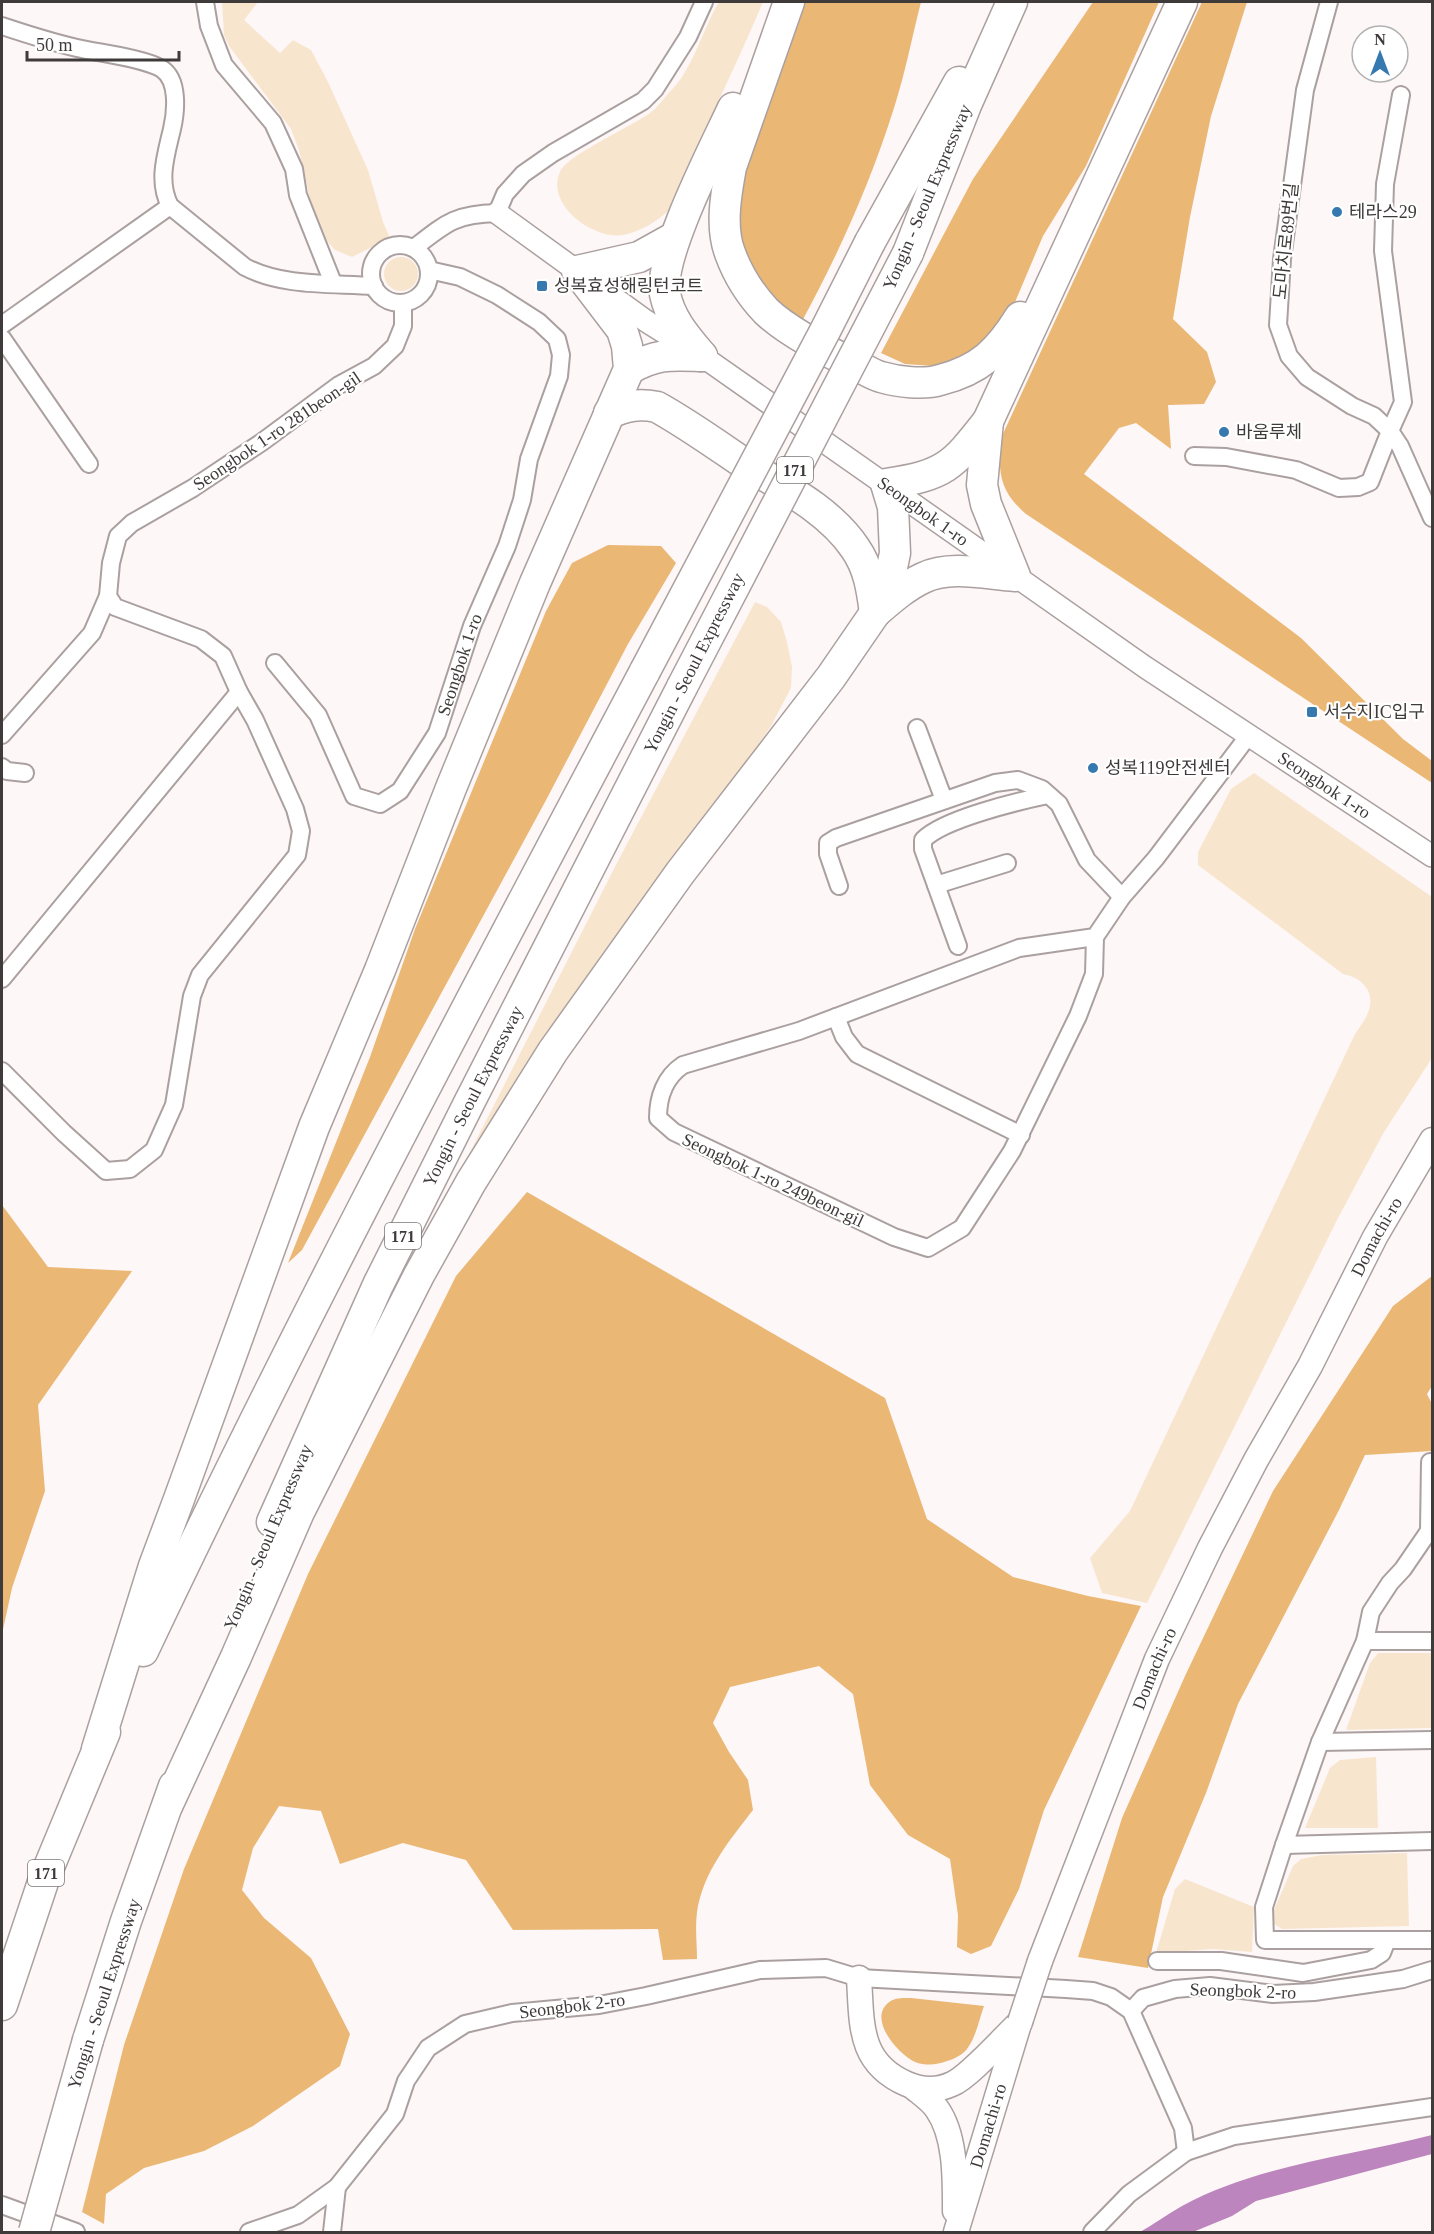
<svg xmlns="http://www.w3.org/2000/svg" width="1434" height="2234" font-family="'Times New Roman','Noto Sans KR',serif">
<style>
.green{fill:#f8e5ce}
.forest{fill:#eab774}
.water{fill:#bd85be}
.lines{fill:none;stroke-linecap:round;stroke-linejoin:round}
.minor-casing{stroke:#aba0a0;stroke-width:20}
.tertiary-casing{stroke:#aba0a0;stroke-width:24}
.secondary-casing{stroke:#aba0a0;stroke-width:27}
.motorway-casing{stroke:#aba0a0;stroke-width:33}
.minor{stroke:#fff;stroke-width:16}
.tertiary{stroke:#fff;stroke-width:21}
.secondary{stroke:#fff;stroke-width:24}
.motorway{stroke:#fff;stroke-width:30}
.secondary-bridge-casing{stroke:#aba0a0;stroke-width:27;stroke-linecap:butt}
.motorway-bridge-casing{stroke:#aba0a0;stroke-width:33;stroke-linecap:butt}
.secondary-bridge{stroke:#fff;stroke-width:24}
.motorway-bridge{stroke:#fff;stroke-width:30}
.poi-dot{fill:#3579ae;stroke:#fff;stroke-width:2}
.labels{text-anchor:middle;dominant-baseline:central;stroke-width:4.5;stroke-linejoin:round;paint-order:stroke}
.shield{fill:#fff;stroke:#797676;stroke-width:1.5}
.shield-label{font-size:16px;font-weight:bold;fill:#3f3b3b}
.street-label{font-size:18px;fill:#3f3b3b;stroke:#fff}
.poi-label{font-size:18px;fill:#3f3b3b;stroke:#fff;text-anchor:start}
</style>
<rect width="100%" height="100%" fill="#fef7f7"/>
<path class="green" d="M222 2H258L244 20 280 53 293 40 311 50 328 82 368 170 383 222 390 238 352 257 335 250 327 241 312 208 299 150 291 129 229 46 224 35Z
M719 2H763C742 52 718 101 696 151 688 170 685 194 670 209 658 221 640 232 623 235 594 240 545 205 560 172 566 156 632 126 650 113 656 109 661 102 666 96 671 90 679 83 683 75 698 52 705 25 719 2Z
M384 274a17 17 0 1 1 34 0a17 17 0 1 1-34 0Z
M755 602 767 607 781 622 787 642 792 667 791 688 771 726 706 821 407 1276 619 859Z
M1254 773 1432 897V1058L1384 1132 1337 1220 1147 1603 1102 1593 1090 1558 1130 1511 1354 1036C1358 1029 1364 1022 1367 1015 1377 994 1364 978 1343 974L1198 865V852L1231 789Z
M1378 1653H1432V1728L1346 1730 1370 1663Z
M1376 1757 1378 1828H1305L1330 1768 1340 1760Z
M1407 1853 1409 1926 1282 1929 1274 1924V1910L1293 1866 1301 1859 1322 1855Z
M1185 1879 1254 1907 1252 1952 1213 1949 1156 1953 1175 1889Z"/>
<path class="forest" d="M803 2H921C912 37 905 74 894 108 870 184 839 253 801 323L768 298 735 233 742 162Z
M1093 2H1159L1086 166 1043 236 1007 321 970 353 933 366 905 364 881 353 973 179Z
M1202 2H1247L1211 116 1190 217 1173 319 1207 352 1216 382 1204 404 1168 405 1171 449 1136 423 1119 428 1084 474 1301 638 1403 739 1432 761V783L1026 514C999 491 997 470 1002 436Z
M608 545 661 546 676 563 628 644 545 802 302 1250 288 1263 370 1057 415 929 546 611 572 563Z
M527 1192 885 1398 927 1519 1013 1577 1088 1596 1141 1606 1044 1810 1019 1889 991 1946 971 1954 957 1947 958 1915 950 1859 908 1835 870 1785 853 1694 819 1666 730 1687 713 1723 729 1752 748 1780 753 1810C729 1841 703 1872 697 1912 695 1927 697 1944 697 1959L663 1960 658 1929 513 1930 466 1860 403 1843 340 1864 321 1811 279 1806 253 1848 242 1890 264 1918 311 1958 350 2034 340 2066 253 2126 204 2151 144 2168 106 2194 104 2224 82 2212 124 2045 184 1869 308 1574 456 1276Z
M2 1205 48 1267 132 1271 38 1405 45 1491 12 1588 2 1634Z
M1432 1276V1386L1427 1394 1432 1404V1451L1365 1455 1339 1510 1238 1704 1206 1793 1163 1897 1148 1968 1078 1957 1122 1818 1185 1676 1273 1491 1393 1306Z
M911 1998 984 2006C979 2020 976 2037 967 2049 962 2055 954 2059 947 2061 937 2065 926 2066 915 2062 898 2054 868 2020 888 2003 895 1997 903 1998 911 1998Z"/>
<path class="water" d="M1432 2135V2154L1256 2201 1232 2216 1193 2232H1140C1154 2224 1168 2214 1182 2206 1257 2165 1351 2156 1432 2135Z"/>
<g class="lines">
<g class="minor-casing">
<g id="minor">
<path d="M205 2 209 26 224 65 273 123 294 169 298 195 333 283"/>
<path d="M2 26C26 34 51 42 77 48 98 53 144 58 162 69 179 80 176 112 172 129 166 155 157 181 170 206L245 267C283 287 331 283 374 286"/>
<path d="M1401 95 1385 184 1383 251 1403 402 1390 431 1400 446 1432 518"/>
<circle cx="400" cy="274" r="29"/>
<path d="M414 248C446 223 455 214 497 213L505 194 523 174 553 153 643 101 655 89 688 37 704 2"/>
<path d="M2 325 170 206"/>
<path d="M2 338 89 464"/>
<path d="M1194 456 1226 457 1296 470 1339 488 1358 487 1370 482 1390 431 1374 416 1352 406 1307 377 1289 356 1278 325 1282 259 1305 90 1329 2"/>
<path id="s1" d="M275 663 318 715 354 796 380 804 400 791 437 733 472 626 507 546 522 500 529 459 559 376 561 355 557 339 539 322 497 295 460 277 429 270"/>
<path d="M917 728 944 800"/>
<path d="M2 735 92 633 108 596"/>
<path d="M2 767 7 771 25 773"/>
<path d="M936 885 1007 863"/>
<path d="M839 886 828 854V843L836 838 995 783 1018 780 1042 789 1059 804 1087 860 1122 897"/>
<path d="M1095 937 1019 948 799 1031 683 1065C665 1077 658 1097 658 1118L674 1132 894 1237 928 1248 962 1228 1012 1151 1078 1016 1094 974 1095 937 1122 897 1156 858 1249 735"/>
<path d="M958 946 923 849V840C943 819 1019 801 1048 795"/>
<path d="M2 979 239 692"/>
<path d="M836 1017 844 1037 857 1054 1021 1135"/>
<path d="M2 1071 64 1133 106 1171 130 1169 154 1150 174 1105 192 996 200 975 297 855 301 831 295 809 255 720 239 692 223 656 201 639 115 607 108 596 111 563 118 536 132 523 193 488 262 442 339 385 374 366 395 346 403 326V303"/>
<path d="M1430 1462 1429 1531 1403 1569 1390 1583 1371 1612 1365 1641 1320 1742 1284 1845 1264 1907 1265 1940H1432"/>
<path d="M1365 1641H1432"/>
<path d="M1320 1742 1432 1740"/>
<path d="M1284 1845 1432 1841"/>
<path d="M1157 1961H1221L1303 1973 1371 1960 1382 1953 1387 1940"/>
<path d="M1131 2011 1143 1998 1175 1989 1210 1986 1273 1994 1314 1992 1403 1979 1432 1970"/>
<path d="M2 2205 76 2232"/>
<path d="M249 2232 298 2215 337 2187 395 2114 406 2081 428 2048 465 2024 512 2013 599 2005 646 1996 760 1970 826 1968 859 1978 1066 1989 1093 1991 1111 1997 1131 2011 1183 2128 1186 2152"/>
<path d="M332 2232 337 2187"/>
<path d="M1092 2232 1129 2194 1186 2152 1234 2136 1432 2107"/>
</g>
</g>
<g class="tertiary-casing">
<g id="tertiary">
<path id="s2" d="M497 213 646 321 702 356 1145 667 1432 856"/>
</g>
</g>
<g class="secondary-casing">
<g id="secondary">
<path id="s3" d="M1040 1961 1157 1659 1210 1548 1256 1460 1310 1366 1375 1237 1432 1140"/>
<path d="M859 1978C862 2024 858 2063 907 2084 921 2090 937 2091 952 2084 969 2077 1004 2037 1020 2022"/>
<path d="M912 2086C920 2093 931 2100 937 2109 956 2136 955 2179 955 2211"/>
<path id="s4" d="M956 2232 1019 2024"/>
</g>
</g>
<g class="motorway-casing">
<g id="motorway">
<path d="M789 2 731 167C726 194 720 227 730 253 738 275 750 294 766 311 789 333 828 352 856 365 864 369 873 375 881 377 898 382 924 385 940 380 980 370 999 351 1020 317"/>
<path d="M870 242 959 82"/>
<path d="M908 253 966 105 1012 2"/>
<path d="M702 356C686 337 670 319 665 294 658 256 715 147 733 108"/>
<path d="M629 369C658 353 671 355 702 356"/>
<path d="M609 413C627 406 638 403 657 407 686 423 714 443 742 462 781 486 829 509 855 548 869 568 872 590 875 613"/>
<path d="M877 611C891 599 906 586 923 578 950 565 986 574 1015 576L986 504 982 485 988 421"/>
<path id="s5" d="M272 1522 378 1285 470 1101 682 687"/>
<path d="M143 1651C300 1319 473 996 645 671"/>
<path d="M97 1749 154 1566 179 1499 314 1127 380 970 451 788 535 583 629 369 627 346 622 330 577 271 639 257 675 237"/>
<path d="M168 1804 236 1657 299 1512 419 1275 471 1182 553 1051 680 873 831 677 875 613 888 587 895 553 893 507 886 484C945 475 952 467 988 421L1182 2"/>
<path d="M2 2005 44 1879 105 1732"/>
<path d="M88 2040 126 1921 174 1786"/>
</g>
</g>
<use href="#minor" class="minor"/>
<use href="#tertiary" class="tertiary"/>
<use href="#secondary" class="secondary"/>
<use href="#motorway" class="motorway"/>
<g class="secondary-bridge-casing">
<path id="secondary-bridge" d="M1020 2022 1040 1961"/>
</g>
<g class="motorway-bridge-casing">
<path id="motorway-bridge" d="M645 671 825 331 870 242
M682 687 908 253
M34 2232 88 2040"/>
</g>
<use href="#secondary-bridge" class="secondary-bridge"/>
<use href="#motorway-bridge" class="motorway-bridge"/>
</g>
<g class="poi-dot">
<circle cx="1337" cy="212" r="6"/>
<rect x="536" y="280" width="12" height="12" rx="3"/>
<circle cx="1224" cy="432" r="6"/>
<rect x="1306" y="706" width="12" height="12" rx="3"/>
<circle cx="1093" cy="768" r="6"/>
</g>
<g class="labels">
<g class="shield">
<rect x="777" y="457" width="36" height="26" rx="4.5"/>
<rect x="385" y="1223" width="36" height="26" rx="4.5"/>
<rect x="28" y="1860" width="36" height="26" rx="4.5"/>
</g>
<g class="shield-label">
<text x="795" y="470">171</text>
<text x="403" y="1236">171</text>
<text x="46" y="1873">171</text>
</g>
<g class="street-label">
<text transform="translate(927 197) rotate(-67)">Yongin - Seoul Expressway</text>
<text transform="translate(1286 241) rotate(-84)">도마치로89번길</text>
<text transform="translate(277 431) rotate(-34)">Seongbok 1-ro 281beon-gil</text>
<text stroke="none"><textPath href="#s2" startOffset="520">Seongbok 1-ro</textPath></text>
<text transform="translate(694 663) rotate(-63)">Yongin - Seoul Expressway</text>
<text stroke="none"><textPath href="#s1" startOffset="348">Seongbok 1-ro</textPath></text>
<text stroke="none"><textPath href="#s2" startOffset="1006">Seongbok 1-ro</textPath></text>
<text stroke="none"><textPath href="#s5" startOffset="471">Yongin - Seoul Expressway</textPath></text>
<text transform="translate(773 1180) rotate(25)">Seongbok 1-ro 249beon-gil</text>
<text stroke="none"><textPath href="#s3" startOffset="800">Domachi-ro</textPath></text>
<text transform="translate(268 1537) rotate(-67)">Yongin - Seoul Expressway</text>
<text stroke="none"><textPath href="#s3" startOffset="314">Domachi-ro</textPath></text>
<text transform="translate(1243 1991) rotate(2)">Seongbok 2-ro</text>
<text transform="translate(104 1994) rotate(-72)">Yongin - Seoul Expressway</text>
<text transform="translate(572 2006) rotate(-7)">Seongbok 2-ro</text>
<text stroke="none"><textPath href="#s4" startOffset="111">Domachi-ro</textPath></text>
</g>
<g class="poi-label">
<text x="1349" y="212">테라스29</text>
<text x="554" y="286">성복효성해링턴코트</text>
<text x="1236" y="432">바움루체</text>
<text x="1324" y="712">서수지IC입구</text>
<text x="1105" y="768">성복119안전센터</text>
</g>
</g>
<rect width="1434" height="2234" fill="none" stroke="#3f3b3b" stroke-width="6"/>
<g transform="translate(1380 54)"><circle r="28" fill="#ffffff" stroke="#b2b1b1" stroke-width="1.5"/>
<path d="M0-4.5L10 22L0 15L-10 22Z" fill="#3579ae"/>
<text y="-9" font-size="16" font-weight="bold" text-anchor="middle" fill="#3f3b3b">N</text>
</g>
<path d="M27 51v9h152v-9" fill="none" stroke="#3f3b3b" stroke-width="3"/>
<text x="36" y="51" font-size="18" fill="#3f3b3b" stroke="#ffffff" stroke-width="4.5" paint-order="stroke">50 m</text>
</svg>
